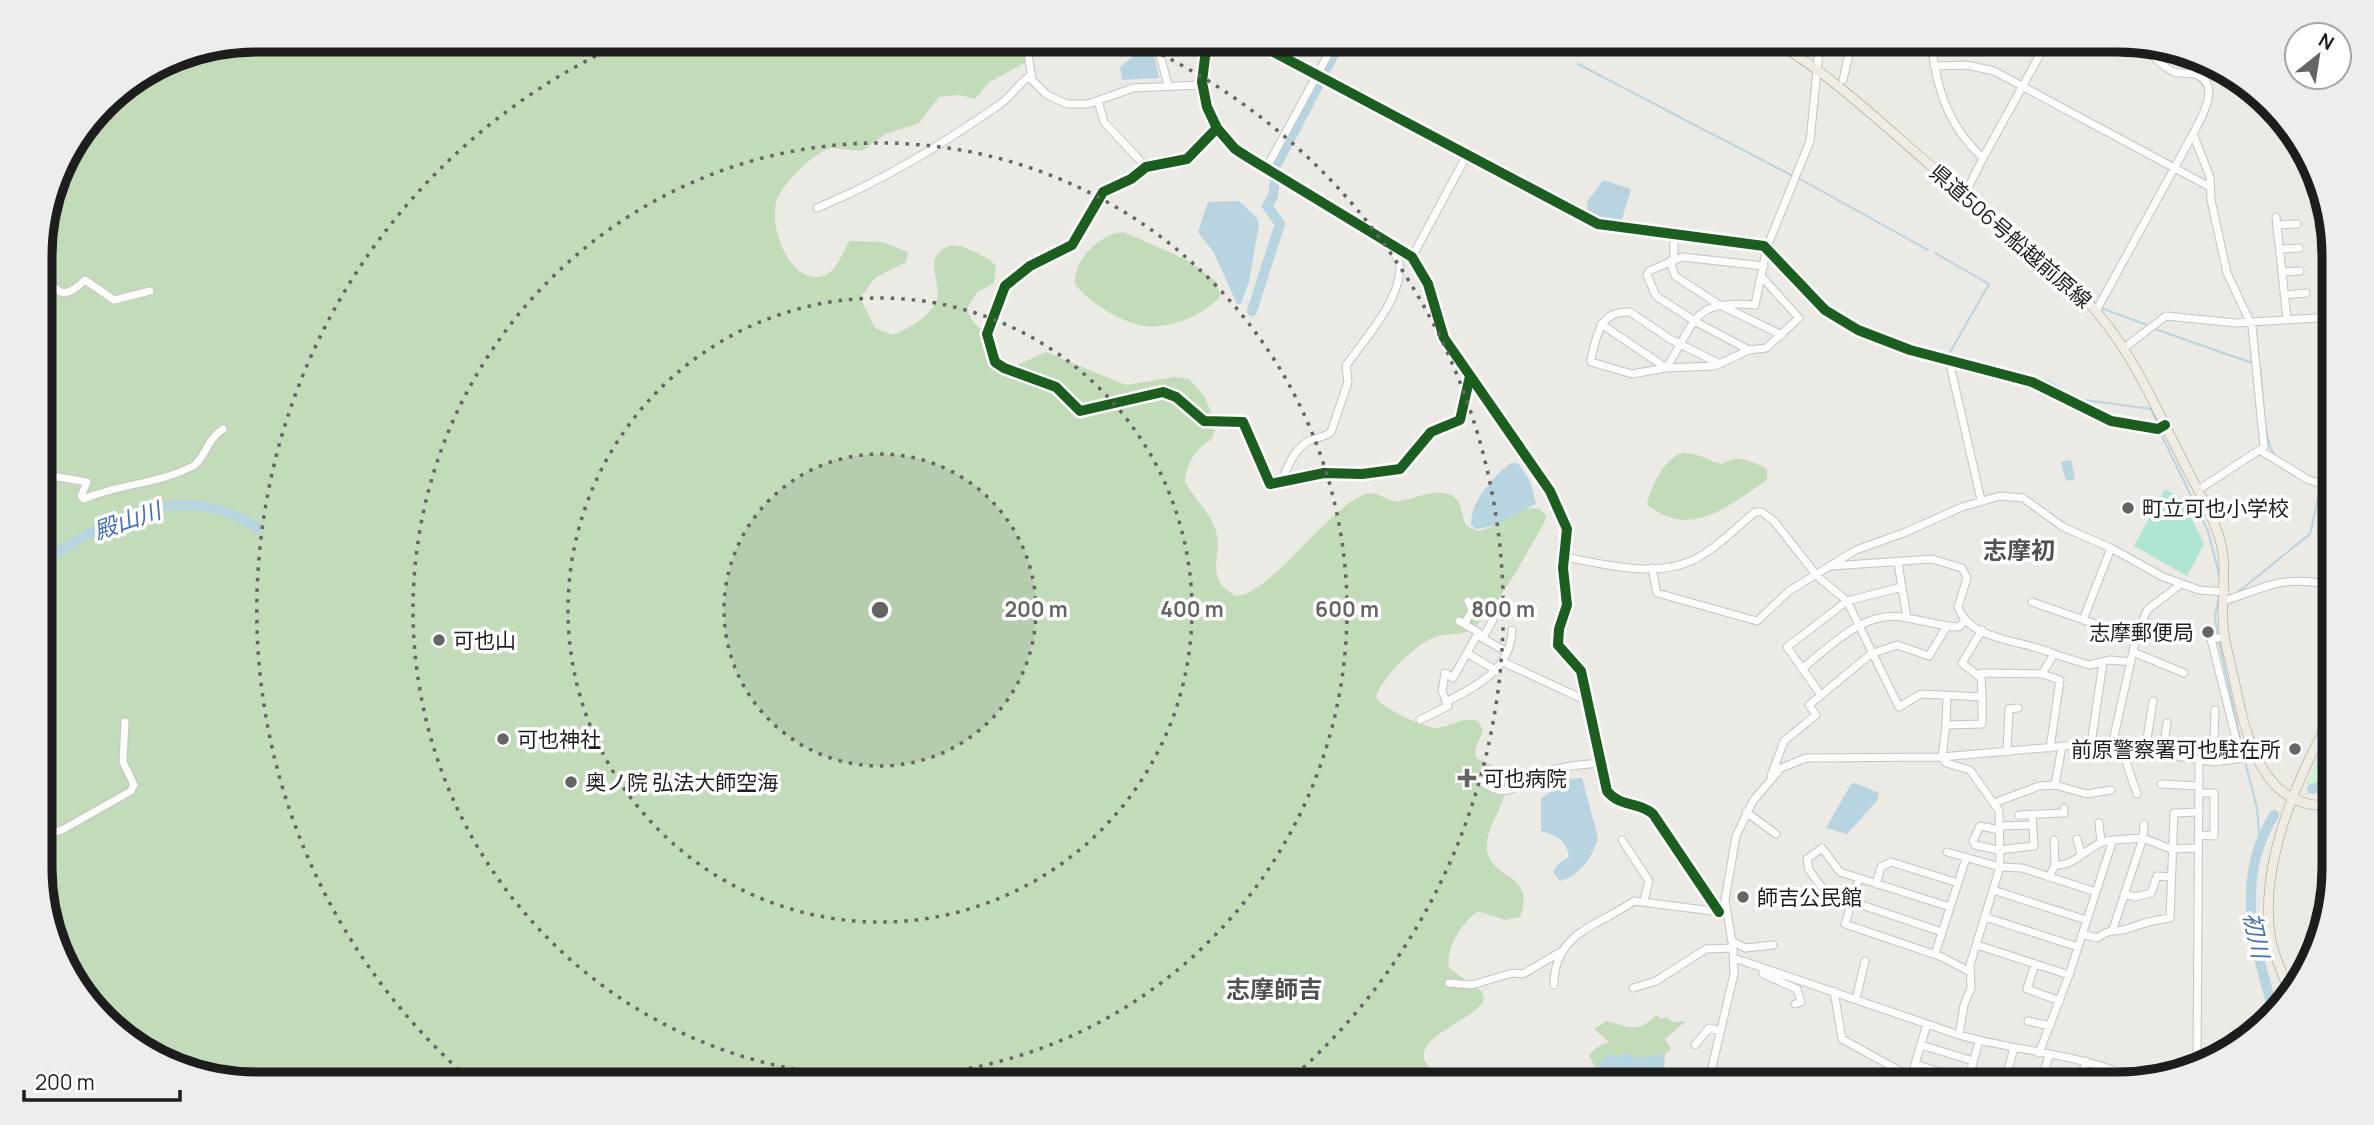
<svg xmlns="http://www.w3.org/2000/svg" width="2374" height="1125" font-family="Manrope,'Noto Sans JP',sans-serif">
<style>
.forest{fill:#c2dbb9}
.park{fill:#d2f3d5}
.pitch{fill:#aee5d3}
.water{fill:#b7d4e0}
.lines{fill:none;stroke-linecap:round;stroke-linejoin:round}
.stream{stroke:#b7d4e0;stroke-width:2}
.river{stroke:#b7d4e0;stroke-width:10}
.minor-casing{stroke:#c4c4c1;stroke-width:9}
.major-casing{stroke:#a19a82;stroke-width:10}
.minor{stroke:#fcfcfb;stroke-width:7}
.major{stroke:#f0ece3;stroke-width:9}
.cycleway-casing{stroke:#fff;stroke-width:15}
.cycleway{stroke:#1b5e20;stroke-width:10}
.ring{fill:none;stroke:#656563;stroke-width:3.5;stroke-dasharray:3.5 7}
.poi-dot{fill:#656563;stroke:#fff;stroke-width:2.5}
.labels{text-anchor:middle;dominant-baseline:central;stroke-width:7;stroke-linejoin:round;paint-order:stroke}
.street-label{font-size:21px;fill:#1d1d1d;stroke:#fff}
.poi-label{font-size:21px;fill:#1d1d1d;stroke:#fff;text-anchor:start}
.water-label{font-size:23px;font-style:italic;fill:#4670af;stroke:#fff}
.quarter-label{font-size:24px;font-weight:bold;fill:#505050;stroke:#fff}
.rim{fill:none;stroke:#1d1d1d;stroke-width:9}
.centre{fill:#656563;stroke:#fff;stroke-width:3.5}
.ring-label{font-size:21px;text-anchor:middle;font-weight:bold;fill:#656563;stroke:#fff;stroke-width:7;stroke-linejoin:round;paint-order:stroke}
</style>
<rect width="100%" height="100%" fill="#ebeae5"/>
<path class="forest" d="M257 40H868L876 44 918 40H1045L1031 60 989 82 975 99 960 95 939 97 919 123 885 134 864 150C853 152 836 146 827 149 810 157 781 184 776 203 769 228 791 289 826 275 838 270 842 251 850 241L882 242 908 252 906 262 875 278 860 298 875 328 893 335C908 329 929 317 936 302 944 284 921 259 947 247 952 245 957 245 963 247 975 252 987 256 996 266L994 283 977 292 967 308C971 325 979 324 985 336 992 348 990 363 1002 372L1046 352 1126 385 1175 377 1189 379 1204 396 1217 425 1211 440C1197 447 1185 465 1185 482 1194 498 1208 511 1215 528 1225 555 1201 577 1236 596 1274 592 1327 507 1366 494 1378 490 1388 504 1401 501 1417 498 1444 484 1457 500 1462 506 1462 518 1466 525L1477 531C1498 530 1519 503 1540 509L1546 516 1544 524C1523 557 1506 595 1479 623 1466 637 1452 632 1435 637 1416 643 1381 679 1376 697 1380 707 1423 727 1435 728 1451 728 1462 716 1478 721L1483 730 1475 750 1476 758 1503 771 1508 777C1508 802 1484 829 1487 850 1492 881 1537 873 1520 917L1505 920 1478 911C1462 923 1445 948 1449 968L1482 992 1484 999C1473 1027 1381 1041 1448 1084L257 1085 173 1068 85 1000 42 897 41 242 62 161 114 94 174 57Z
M1124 232 1187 260 1217 282 1220 296C1205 315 1170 329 1145 326 1122 323 1088 302 1075 284 1073 260 1101 233 1124 232Z
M1682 453C1701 453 1705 460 1722 464 1739 454 1750 461 1767 469V480C1730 505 1689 541 1647 504 1652 485 1663 460 1682 453Z
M1656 1015 1661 1019 1667 1017 1673 1022 1686 1021 1665 1039 1671 1049 1661 1057 1595 1067 1589 1055 1596 1048 1609 1042 1594 1029 1606 1021C1629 1027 1638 1034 1656 1015Z
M1600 1074 1662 1084H1596L1594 1078Z"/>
<path class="park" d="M2333 727V776L2310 785 2306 783Z"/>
<path class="pitch" d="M2165 489 2182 499 2204 544 2187 576 2134 546Z"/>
<path class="water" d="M1151 41 1159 78 1122 80 1120 67Z
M1603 180 1631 189 1621 222 1598 218 1588 210 1587 202Z
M1239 201 1257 218 1259 225 1249 281 1241 304H1237L1214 253 1198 232 1208 202Z
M2071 460 2075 479 2066 481 2061 462Z
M1511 463H1518L1530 481 1536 504 1494 526 1476 529 1471 525C1470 502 1493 476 1511 463Z
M1582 778 1598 838C1593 857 1579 876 1560 881L1553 872 1558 864 1569 857C1567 841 1556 835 1541 831V799L1568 779Z
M1855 783 1879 793 1877 801 1847 834 1826 828 1851 784Z
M1625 1053 1637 1058 1665 1054 1663 1084 1630 1079 1614 1084 1607 1076 1596 1074 1600 1062 1609 1054 1617 1058Z"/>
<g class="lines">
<path class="stream" d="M1578 64 1791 175
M1800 179 1928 250
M1935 253 1989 284 1949 354 2013 372
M2101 308 2147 325
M2155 329 2252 363
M2260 366C2263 388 2262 441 2276 457
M2019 374 2050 382 2077 399 2151 409 2158 423
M2161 434 2208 531 2220 578
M2238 592 2310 534 2320 490
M2218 637 2215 617 2218 601
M2219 642 2244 757
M2245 762 2257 808 2260 845"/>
<path class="river" d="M1324 74 1341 40
M1275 168 1319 84
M1252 311 1280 224 1267 206 1273 196 1275 180
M41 563C95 527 156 490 223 511 235 514 247 522 258 528
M2312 789 2333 782
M2274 815C2233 882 2255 947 2275 1016"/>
<g class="minor-casing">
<path id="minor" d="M1026 40 1032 80 1047 95 1067 104H1088L1133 88 1202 85
M1156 40 1168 85
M1211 40 1205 57 1202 82 1207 107 1217 128 1235 149 1249 158 1412 257 1428 284 1444 338 1550 491 1567 529 1563 568 1567 605 1559 629 1558 645 1581 671 1607 791C1619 807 1640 802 1653 814L1719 912
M1251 40 1598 224 1764 246 1825 310 1858 330 1910 350 2032 382 2111 421 2158 429 2165 425
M1931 40C1936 87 1947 125 1983 158L1965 194
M2144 45C2151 55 2161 65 2172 71 2180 75 2187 72 2194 74 2223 82 2202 117 2193 134L2210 177 2211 200 2227 273 2252 326 2264 447 2198 490
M1934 66 1967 65 1994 71 2208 186
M2195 74 2206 61
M1843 80 1852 40
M1098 101 1104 122 1146 167
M1217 128 1187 159 1146 167 1131 179 1103 192 1072 245 1030 266 1005 286 987 334 995 362 1004 368 1056 387 1080 411 1163 392 1176 397 1204 421 1243 422 1270 484 1324 473 1362 474 1400 469 1431 432 1460 420 1470 376
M1983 158 2048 40
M1266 169 1336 40
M817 208C886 179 938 147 999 105 1011 97 1018 84 1030 76
M2276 217 2287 319
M2329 222 2332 281
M2278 225 2297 224
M2280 249 2299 248
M1412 257 1467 155
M1674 259V236
M1670 261 1675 276 1718 304 1782 335
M41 270C58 293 62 302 85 280L114 300 150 291
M2282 272 2300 271
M2284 295 2306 293
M2096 311 2193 134
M1601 324 1665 367
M2124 348 2166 316 2236 323 2332 317
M1749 350 1698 323 1656 296 1647 275 1649 271 1682 257 1764 266
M1949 360 1981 500
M1720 364 1670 339 1630 312C1600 310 1597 334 1591 359V362L1632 374 1666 368 1715 366 1749 350 1766 348 1799 318 1762 277
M1666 368C1697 321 1691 299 1755 305L1767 247 1810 141 1820 40
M2261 451 2307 479 2333 488
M41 474 87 482 81 496 84 499C118 484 159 484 193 466 204 460 207 439 223 429
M1282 480C1287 467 1295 448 1309 441 1317 437 1323 438 1331 432L1348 382 1346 366C1365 338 1397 305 1400 270 1401 260 1392 254 1393 244
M2326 487 2333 475
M1565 557C1608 565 1663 581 1704 554 1723 542 1738 526 1755 512H1762L1774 521 1817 576 1847 601 1899 707 1921 694 1982 697V724L1946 725 1942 757 1946 763 1970 770 1999 811 2000 867 1970 965 1971 988 1964 1005 1959 1035
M1832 566 1932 559 1962 568 1967 578 1958 607C1970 642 2026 640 2054 654L2042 674 1981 673 1982 697
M1652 568 1657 593 1757 621 1789 591 1856 550 1906 532 1962 507 2000 496 2023 498 2063 527 2111 548 2163 577 2199 590 2225 592
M2224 601C2270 586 2281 575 2333 585
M2032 602 2136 638
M2083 620 2111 548
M1459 621 1478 632 1477 635
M1464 624 1472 611 1468 601
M1947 626 1959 627 1965 620
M1483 637 1493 620
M2225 637 2211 639 2237 743 2238 759
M2133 652 2184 673
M1467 653 1497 671
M2054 654 2089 665 2110 660 2131 662
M1503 662 1587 701
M1802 669C1831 645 1867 608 1907 618
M2042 674 2060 680 2050 748
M1981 678 1962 663 1982 630
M1821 695 1787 647 1847 601 1902 587
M1446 702C1477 686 1511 669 1512 630
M1420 720 1448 706 1442 691 1445 673 1453 678 1477 635 1507 652
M1946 725 1947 695
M2091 744 2103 663
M2112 745 2136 638 2147 610 2181 584
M2121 747 2137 794
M2007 752 2009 709 2018 708
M2145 752 2153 701
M2162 755 2167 723
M2213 762 2215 710
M1771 776 1784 741 1816 715 1809 705 1871 654 1897 645 1929 656 1947 626 1907 618 1898 563
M1481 781C1509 802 1514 784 1540 774 1559 766 1580 765 1600 763
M2161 784 2199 786
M2055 785 2087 794 2111 790
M1994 803 2039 786 2055 785 2062 746
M1746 812 1776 834
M2019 815 2064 813V808
M42 819 45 821 42 830
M2099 823 2101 842
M2001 826 2033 825
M2000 830 1980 826 1973 841 1975 845 1998 850 2034 846 2032 814
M2198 835 2214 836V793H2199
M42 836 62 830 131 791 134 785 123 762 125 722
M2077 839 2081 854
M1622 840 1649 881 1644 900
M2054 840 2055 865
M2113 840 2143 838 2171 849 2198 848
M1947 852 2000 867 2022 868 2096 892
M1859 878 1845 924 1942 957 1970 972
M1876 884 1881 867 1891 862 1958 883
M1993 890 2086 920
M2124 894 2135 897 2151 893 2157 876 2170 877
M1814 901 1826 893
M1985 917 2078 947
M2113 929 2143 838 2144 824
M1942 932 1826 893 1809 870 1807 859 1822 848 1840 872 1950 907
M2082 934 2097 938C2114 926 2117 934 2130 928 2143 923 2155 920 2170 918L2174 813 2199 812
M1732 941 1745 948 1773 945
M1977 945 2069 975
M1935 954 1966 858
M1734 958 1959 1035C2019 1052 2084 1054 2141 1081
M2035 964 2027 989 2060 1001
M1763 968V974L1797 989 1801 1002 1795 1004
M1449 983 1472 985 1512 973 1523 974 1559 953
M1554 985C1554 932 1597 927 1634 901L1720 912
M1633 988 1656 981 1706 949 1733 948
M1834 991 1842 1039 1911 1077
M1856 999 1865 961
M2028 1021 2050 1026
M1695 1045 1709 1028 1720 1031
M1921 1045 1973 1061
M2039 1053 2069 975 2113 840C2090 841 2077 867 2055 865L2049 877
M2197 1062 2199 760
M1915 1064 1968 1081
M1690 1074H1708
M1708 1077 1740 1078 1744 1084
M1708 1084 1734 974 1733 948 1725 900 1736 836 1753 801 1781 768 1806 758 1942 757 2100 743 2213 762 2254 757
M1909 1084 1927 1024
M1967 1084 1979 1041
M2004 1084 2014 1048
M2041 1084 2049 1055
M2079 1084 2086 1061"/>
</g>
<g class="major-casing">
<path id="major" d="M1772 40C1829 73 1880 122 1930 165 1985 212 2049 256 2096 311 2132 353 2154 404 2179 453 2191 478 2206 502 2216 528 2231 564 2219 597 2224 633 2226 650 2232 667 2235 684 2246 737 2263 813 2334 805
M2290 995C2285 978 2276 961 2272 944 2256 870 2297 777 2333 714"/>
</g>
<use href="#minor" class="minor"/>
<use href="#major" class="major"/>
<g class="cycleway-casing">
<path id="cycleway" d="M1211 40 1205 57 1202 82 1207 107 1217 128 1235 149 1249 158 1412 257 1428 284 1444 338 1550 491 1567 529 1563 568 1567 605 1559 629 1558 645 1581 671 1607 791C1619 807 1640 802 1653 814L1719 912
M1251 40 1598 224 1764 246 1825 310 1858 330 1910 350 2032 382 2111 421 2158 429 2165 425
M1217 128 1187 159 1146 167 1131 179 1103 192 1072 245 1030 266 1005 286 987 334 995 362 1004 368 1056 387 1080 411 1163 392 1176 397 1204 421 1243 422 1270 484 1324 473 1362 474 1400 469 1431 432 1460 420 1470 376"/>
</g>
<use href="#cycleway" class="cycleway"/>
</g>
<circle cx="880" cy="610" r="156" fill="#656563" fill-opacity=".12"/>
<g class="ring">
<circle cx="880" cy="610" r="156"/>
<circle cx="880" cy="610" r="312"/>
<circle cx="880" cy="610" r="467"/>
<path d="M475 1084A623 623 0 0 1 627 41M1133 41A623 623 0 0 1 1285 1084"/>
</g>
<g class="poi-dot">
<circle cx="2128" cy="508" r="7"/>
<circle cx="2208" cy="632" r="7"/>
<circle cx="439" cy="640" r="7"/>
<circle cx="503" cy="739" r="7"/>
<circle cx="2295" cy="749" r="7"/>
<path d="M1463.5 767.5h7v7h7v7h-7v7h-7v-7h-7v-7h7z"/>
<circle cx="571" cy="782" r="7"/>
<circle cx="1743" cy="897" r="7"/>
</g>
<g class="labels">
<g class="street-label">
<text transform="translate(2011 236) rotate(41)">県道506号船越前原線</text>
</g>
<g class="poi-label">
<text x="2142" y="508">町立可也小学校</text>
<text x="2194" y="632" text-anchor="end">志摩郵便局</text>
<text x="453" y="640">可也山</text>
<text x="517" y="739">可也神社</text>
<text x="2281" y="749" text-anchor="end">前原警察署可也駐在所</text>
<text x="1483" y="778">可也病院</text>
<text x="585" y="782">奥ノ院 弘法大師空海</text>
<text x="1757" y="897">師吉公民館</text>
</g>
<g class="water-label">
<text transform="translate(127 520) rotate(-19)">殿山川</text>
<text transform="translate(2257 935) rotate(78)">初川</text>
</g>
<g class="quarter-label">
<text x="2019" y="549">志摩初</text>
<text x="1274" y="988">志摩師吉</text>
</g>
</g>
<path d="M0 0H2374V1125H0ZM256 52H2118A204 204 0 0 1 2322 256V868A204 204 0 0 1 2118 1072H256A204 204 0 0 1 52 868V256A204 204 0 0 1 256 52Z" fill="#ededed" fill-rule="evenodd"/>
<path class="rim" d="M256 52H2118A204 204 0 0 1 2322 256V868A204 204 0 0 1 2118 1072H256A204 204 0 0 1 52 868V256A204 204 0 0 1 256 52Z"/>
<circle cx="880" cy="610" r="10" class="centre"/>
<g class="ring-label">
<text x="1036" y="617">200 m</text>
<text x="1192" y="617">400 m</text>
<text x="1347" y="617">600 m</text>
<text x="1503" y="617">800 m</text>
</g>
<g transform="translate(2318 56) rotate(30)"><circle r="33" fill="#ffffff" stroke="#a5a5a5" stroke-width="2"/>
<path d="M0-5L12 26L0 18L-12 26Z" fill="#656563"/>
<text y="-10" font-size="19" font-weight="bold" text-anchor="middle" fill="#1d1d1d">N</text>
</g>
<path d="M24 1090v10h156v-10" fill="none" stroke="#1d1d1d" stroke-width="3.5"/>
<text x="35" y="1090" font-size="21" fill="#1d1d1d" stroke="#ffffff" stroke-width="5" paint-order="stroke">200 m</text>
</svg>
